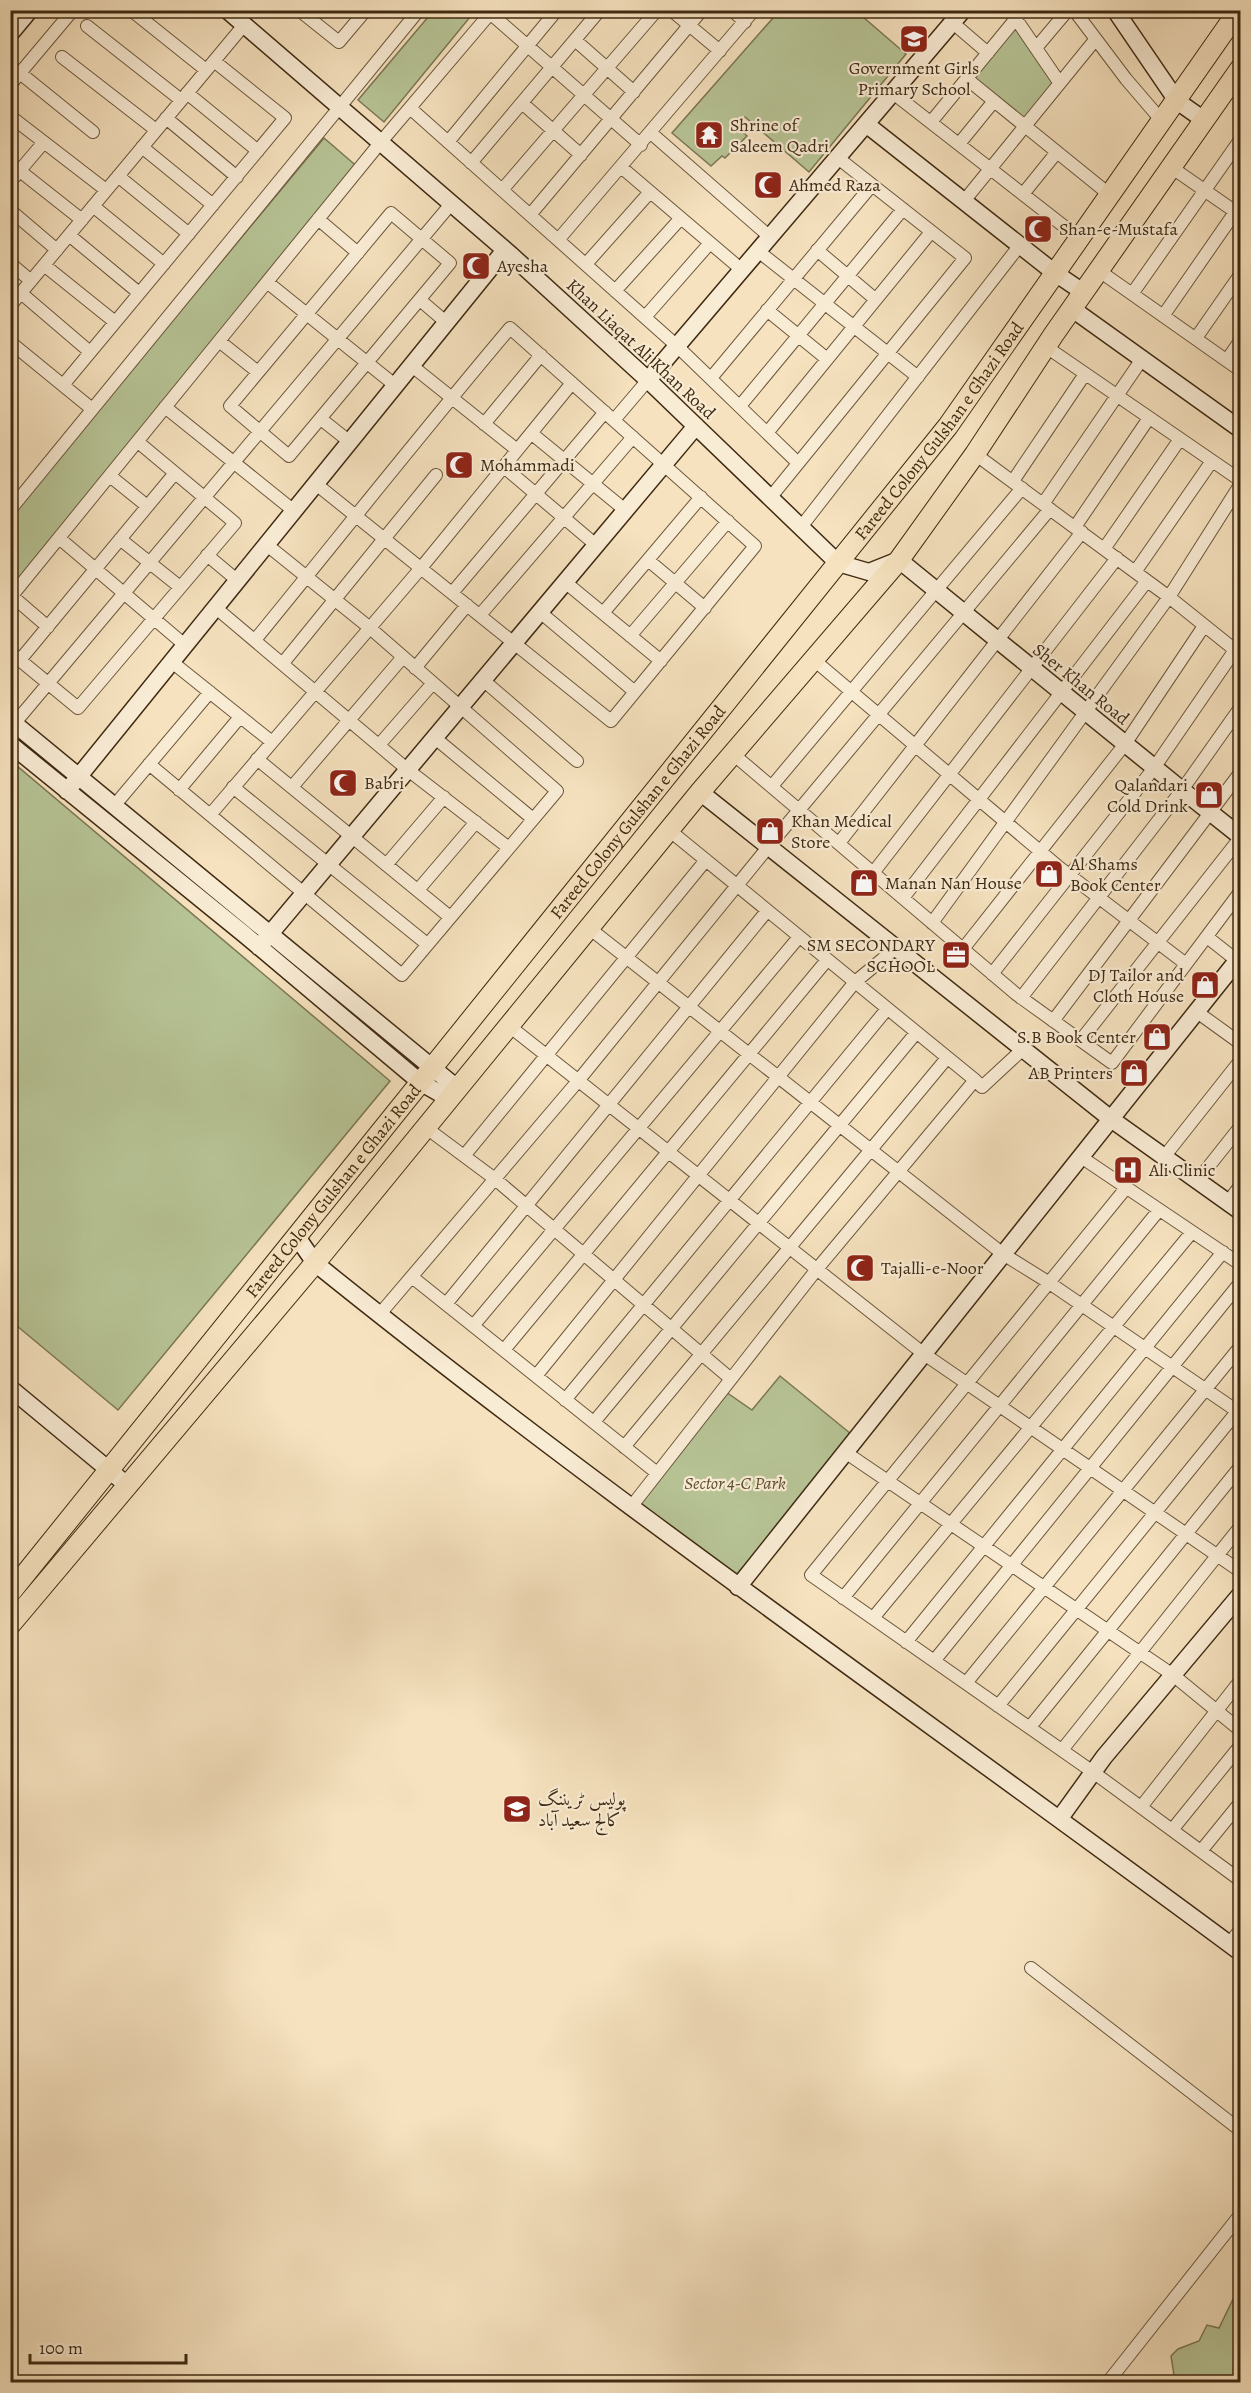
<svg xmlns="http://www.w3.org/2000/svg" width="1251" height="2393" font-family="Alegreya,Amiri,serif">
<style>
.green{fill:#b7c496;stroke:#7b7654;stroke-width:1.5}
.lines{fill:none;stroke-linecap:round;stroke-linejoin:round}
.street-casing{stroke:#6d573c;stroke-width:14}
.secondary-casing{stroke:#3f2911;stroke-width:19}
.primary-casing{stroke:#3f2911;stroke-width:22}
.street{stroke:#f9ecd5;stroke-width:12}
.secondary{stroke:#f9ecd5;stroke-width:16}
.primary{stroke:#f6e2bf;stroke-width:20}
.labels{text-anchor:middle;dominant-baseline:central;stroke-width:4.5;stroke-linejoin:round;paint-order:stroke}
.poi-label{font-size:18px;fill:#3f2911;stroke:#f9ecd5;text-anchor:start}
.street-label{font-size:18px;fill:#3f2911;stroke:#f9ecd5}
.park-label{font-size:18px;font-style:italic;fill:#5d5032;stroke:#f9ecd5}
</style>
<rect width="100%" height="100%" fill="#f6e2bf"/>
<filter id="stains"><feTurbulence type="fractalNoise" baseFrequency=".00333" numOctaves="4"/><feColorMatrix values="0 0 0 0 .2 0 0 0 0 .09 0 0 0 0 .02 0 0 0 .5 -.17"/></filter>
<radialGradient id="worn" r=".72"><stop offset=".6" stop-color="#630" stop-opacity="0"/><stop offset="1" stop-color="#630" stop-opacity=".3"/></radialGradient>
<path class="green" d="M434 10 475 11 384 122 358 100Z
M780 10 856 11 906 54 809 172 745 117 737 126 747 136 725 158 722 156 711 166 672 133Z
M1016 19 1059 82 1025 125 967 79Z
M324 138 360 169 11 594V515Z
M10 760 390 1081 118 1410 11 1321Z
M780 1376 856 1438 738 1587 631 1507 723 1390 752 1410Z
M1236 2293H1240V2382H1150L1174 2375 1171 2356 1178 2349 1199 2341 1207 2325 1219 2328Z"/>
<g class="lines">
<g class="street-casing">
<path id="street" d="M131 10 206 70
M299 10 309 18 315 10
M671 10 720 51
M732 10 745 22
M1074 10 1126 79 1162 121
M490 13 641 145
M309 18 339 42 366 10
M1016 19 1059 82
M953 23 988 53
M87 26 181 100
M575 40 634 92
M1036 48 1068 10
M62 57 156 130
M20 73 93 132
M967 79 1110 195
M10 85 73 10
M187 93 258 151
M893 93 1079 238
M522 103 581 155
M410 108 677 346 798 463
M10 116 106 190
M166 118 237 177
M931 122 1023 10
M651 133 770 237
M448 142 557 10
M959 144 994 101
M142 147 213 205
M471 163 600 10
M621 167 742 270
M1171 167 1240 215
M20 171 82 220
M118 176 189 234
M10 182 44 142
M502 190 657 10
M1023 194 1057 152
M964 201 1095 40
M93 206 164 264
M10 210 57 250
M391 213 450 263 289 456 230 406Z
M530 215 702 10
M318 219 358 253
M69 235 139 293
M558 240 754 10
M817 250 875 299
M758 251 918 377
M10 263 31 281
M586 264 650 192
M44 265 115 322
M1098 270 1240 370
M267 282 396 386
M615 291 681 218
M21 293 90 352
M1132 294 1240 140
M420 300 447 323
M10 306 244 25
M767 310 827 359
M1163 316 1240 205
M645 317 710 243
M1196 338 1240 275
M219 341 258 372
M10 342 92 409
M1045 346 1240 480
M1227 360 1240 341
M412 366 517 450
M711 378 872 185
M63 385 285 118 214 61
M740 406 903 209
M165 407 294 511
M321 419 350 442
M614 420 648 380
M484 424 541 355
M531 433 625 510
M767 433 931 232
M975 454 1169 597 1240 654
M504 467 596 545
M110 476 147 506
M1013 481 1085 374
M770 498 965 258 838 158
M1043 504 1142 359
M10 510 419 10
M801 527 1020 245
M1075 527 1149 418
M59 538 186 646
M120 539 180 587
M1104 549 1180 439
M207 555 238 581
M648 560 705 608
M1135 572 1212 461
M565 582 661 661
M452 593 605 412
M12 596 48 627
M10 598 380 143 493 10
M216 608 408 770 509 848
M540 612 635 692
M603 613 701 497
M480 615 633 437
M630 636 728 521
M255 640C340 536 423 431 510 328L755 546 611 721C513 642 415 563 316 484
M10 652 78 708 235 523 138 442
M20 660 175 473
M814 660 1060 868 1186 964
M172 662 272 742
M283 663 436 475
M415 668 467 605
M483 680 577 761
M14 724 451 204
M435 738 533 819
M379 745 433 683
M733 754 1016 994 1112 1063 1240 892
M257 759 450 917
M149 764 402 975 557 791 370 628 267 545
M772 786 1022 488
M233 787 427 944
M292 787 403 657
M179 790 240 717
M114 806 210 692
M210 815 421 568 572 383
M669 830 975 1080
M839 843 1082 532
M386 865 444 797
M873 873 1117 558
M418 890 476 822
M903 898 1147 581
M932 923 1169 597 1240 485
M589 928 1003 1254 1048 1282 1240 1413
M1207 937 1240 963
M963 949 1125 744 1204 626
M992 974 1154 768 1235 650
M1021 998 1182 790 1240 708
M1197 1012 1240 1043
M1053 1021 1240 773
M508 1025 924 1354 1240 1571
M1081 1040 1240 838
M425 1127 495 1179 731 1379
M464 1156 706 860
M1081 1157 1240 1264
M1164 1157 1240 1061
M1198 1180 1240 1127
M1126 1188 811 1575 1093 1772 1240 1880
M1228 1202 1240 1186
M412 1277 657 1473
M446 1304 767 911
M379 1315 578 1081 769 846 1050 509
M473 1326 799 937
M504 1350 827 960
M536 1376 855 982 896 948
M565 1400 887 1009
M594 1422 916 1033
M624 1447 947 1058
M845 1452 1173 1675 1240 1730
M631 1507 817 1269 975 1080 982 1087 1023 1049
M843 1598 1159 1210
M873 1618 1192 1232
M906 1642 1223 1252
M934 1661 1240 1283
M966 1683 1240 1347
M998 1706 1240 1408
M1030 1727 1240 1467
M1062 1750 1240 1527
M1141 1807 1240 1681
M1172 1830 1240 1746
M1201 1851 1240 1803
M1229 1944 1240 1930
M1031 1968 1240 2130
M1108 2382 1240 2215"/>
</g>
<g class="secondary-casing">
<path id="secondary" d="M227 10 511 255 648 380 838 563 869 572 899 560 1182 790 1240 836
M1115 10 1177 101 1204 120
M10 34 30 10
M866 124 1055 273 1083 292
M1071 308 1240 429
M648 380 963 10
M10 720 457 1088
M10 744 244 934 420 1082 448 1098
M67 791 505 250
M700 792 1111 1119 1240 1211
M259 947 696 426
M297 1237 315 1263C615 1505 932 1723 1240 1952
M10 1388 127 1485
M738 1587 1240 957
M1060 1818 1104 1757 1240 1595"/>
</g>
<g class="primary-casing">
<g id="primary">
<path id="s1" d="M10 1593 948 426 1239 10"/>
<path d="M10 1625 315 1263 700 792 899 560 975 454 1054 334 1240 69"/>
</g>
</g>
<use href="#street" class="street"/>
<use href="#secondary" class="secondary"/>
<use href="#primary" class="primary"/>
</g>
<defs>
<g id="school-square" transform="scale(1.5)"><rect x="-9" y="-9" width="18" height="18" rx="4" fill="#8f2418" stroke="#f9ecd5"/><path d="M0-5L7-2L0 1L-7-2ZM-4 1L0 2.5L4 1V4Q0 6-4 4Z" fill="#fff"/></g>
<g id="temple-square" transform="scale(1.5)"><rect x="-9" y="-9" width="18" height="18" rx="4" fill="#8f2418" stroke="#f9ecd5"/><path d="M0-6L5-2H3V0L6.5 2.5H4V6H1.5V3h-3V6H-4V2.5H-6.5L-3 0V-2H-5Z" fill="#fff"/></g>
<g id="mosque-square" transform="scale(1.5)"><rect x="-9" y="-9" width="18" height="18" rx="4" fill="#8f2418" stroke="#f9ecd5"/><path d="M3.5-4.9A6 6 0 1 0 3.5 4.9A5 5 0 1 1 3.5-4.9Z" fill="#fff"/></g>
<g id="shop-square" transform="scale(1.5)"><rect x="-9" y="-9" width="18" height="18" rx="4" fill="#8f2418" stroke="#f9ecd5"/><path d="M-5-2.5h2.3a2.7 3.5 0 0 1 5.4 0H5L5.5 6h-11ZM-1.5-2.5h3a1.5 2.3 0 0 0-3 0Z" fill="#fff"/></g>
<g id="office-square" transform="scale(1.5)"><rect x="-9" y="-9" width="18" height="18" rx="4" fill="#8f2418" stroke="#f9ecd5"/><path d="M-6-3h4V-5.5h4V-3h4V5H-6ZM-1-4.5V-3h2v-1.5ZM-6 0V1H6V0Z" fill="#fff"/></g>
<g id="hospital-square" transform="scale(1.5)"><rect x="-9" y="-9" width="18" height="18" rx="4" fill="#8f2418" stroke="#f9ecd5"/><path d="M-5-5h3v3.5h4V-5h3V5h-3V1.5h-4V5h-3Z" fill="#fff"/></g>
<g id="university-square" transform="scale(1.5)"><rect x="-9" y="-9" width="18" height="18" rx="4" fill="#8f2418" stroke="#f9ecd5"/><path d="M0-5L7-2L0 1L-7-2ZM-4 1L0 2.5L4 1V4Q0 6-4 4Z" fill="#fff"/></g>
</defs>
<g fill-rule="evenodd">
<use href="#school-square" x="914" y="39"/>
<use href="#temple-square" x="709" y="135"/>
<use href="#mosque-square" x="768" y="185"/>
<use href="#mosque-square" x="1038" y="229"/>
<use href="#mosque-square" x="476" y="266"/>
<use href="#mosque-square" x="459" y="465"/>
<use href="#mosque-square" x="343" y="783"/>
<use href="#shop-square" x="1209" y="795"/>
<use href="#shop-square" x="770" y="831"/>
<use href="#shop-square" x="1049" y="874"/>
<use href="#shop-square" x="864" y="883"/>
<use href="#office-square" x="956" y="955"/>
<use href="#shop-square" x="1205" y="985"/>
<use href="#shop-square" x="1157" y="1037"/>
<use href="#shop-square" x="1134" y="1073"/>
<use href="#hospital-square" x="1128" y="1170"/>
<use href="#mosque-square" x="860" y="1268"/>
<use href="#university-square" x="517" y="1809"/>
</g>
<g class="labels">
<g class="poi-label">
<text x="914" y="68" text-anchor="middle">Government Girls<tspan x="914" dy="21">Primary School</tspan></text>
<text x="730" y="125">Shrine of<tspan x="730" dy="21">Saleem Qadri</tspan></text>
<text x="789" y="185">Ahmed Raza</text>
<text x="1059" y="229">Shan-e-Mustafa</text>
<text x="497" y="266">Ayesha</text>
<text x="480" y="465">Mohammadi</text>
<text x="364" y="783">Babri</text>
<text x="1188" y="785" text-anchor="end">Qalandari<tspan x="1188" dy="21">Cold Drink</tspan></text>
<text x="791" y="821">Khan Medical<tspan x="791" dy="21">Store</tspan></text>
<text x="1070" y="864">Al Shams<tspan x="1070" dy="21">Book Center</tspan></text>
<text x="885" y="883">Manan Nan House</text>
<text x="935" y="945" text-anchor="end">SM SECONDARY<tspan x="935" dy="21">SCHOOL</tspan></text>
<text x="1184" y="975" text-anchor="end">DJ Tailor and<tspan x="1184" dy="21">Cloth House</tspan></text>
<text x="1136" y="1037" text-anchor="end">S.B Book Center</text>
<text x="1113" y="1073" text-anchor="end">AB Printers</text>
<text x="1149" y="1170">Ali Clinic</text>
<text x="881" y="1268">Tajalli-e-Noor</text>
<text x="538" y="1799">پولیس ٹریننگ<tspan x="538" dy="21">کالج سعید آباد</tspan></text>
</g>
<g class="street-label">
<text transform="translate(641 349) rotate(43)">Khan Liaqat Ali Khan Road</text>
<text stroke="none"><textPath href="#s1" startOffset="1488">Fareed Colony Gulshan e Ghazi Road</textPath></text>
<text transform="translate(1081 684) rotate(39)">Sher Khan Road</text>
<text stroke="none"><textPath href="#s1" startOffset="1002">Fareed Colony Gulshan e Ghazi Road</textPath></text>
<text stroke="none"><textPath href="#s1" startOffset="516">Fareed Colony Gulshan e Ghazi Road</textPath></text>
</g>
<g class="park-label">
<text x="735" y="1483">Sector 4-C Park</text>
</g>
</g>
<rect width="1251" height="2393" fill="none" stroke="#f6e2bf" stroke-width="36"/>
<rect x="12" y="12" width="1227" height="2369" fill="none" stroke="#3f2911" stroke-width="3"/>
<rect x="18" y="18" width="1215" height="2357" fill="none" stroke="#3f2911" stroke-width="1.5"/>
<path d="M30 2354v9h156v-9" fill="none" stroke="#3f2911" stroke-width="3"/>
<text x="39" y="2354" font-size="18" fill="#3f2911" stroke="#f9ecd5" stroke-width="4.5" paint-order="stroke">100 m</text>
<rect width="100%" height="100%" filter="url(#stains)"/>
<rect width="100%" height="100%" fill="url(#worn)"/>
</svg>
